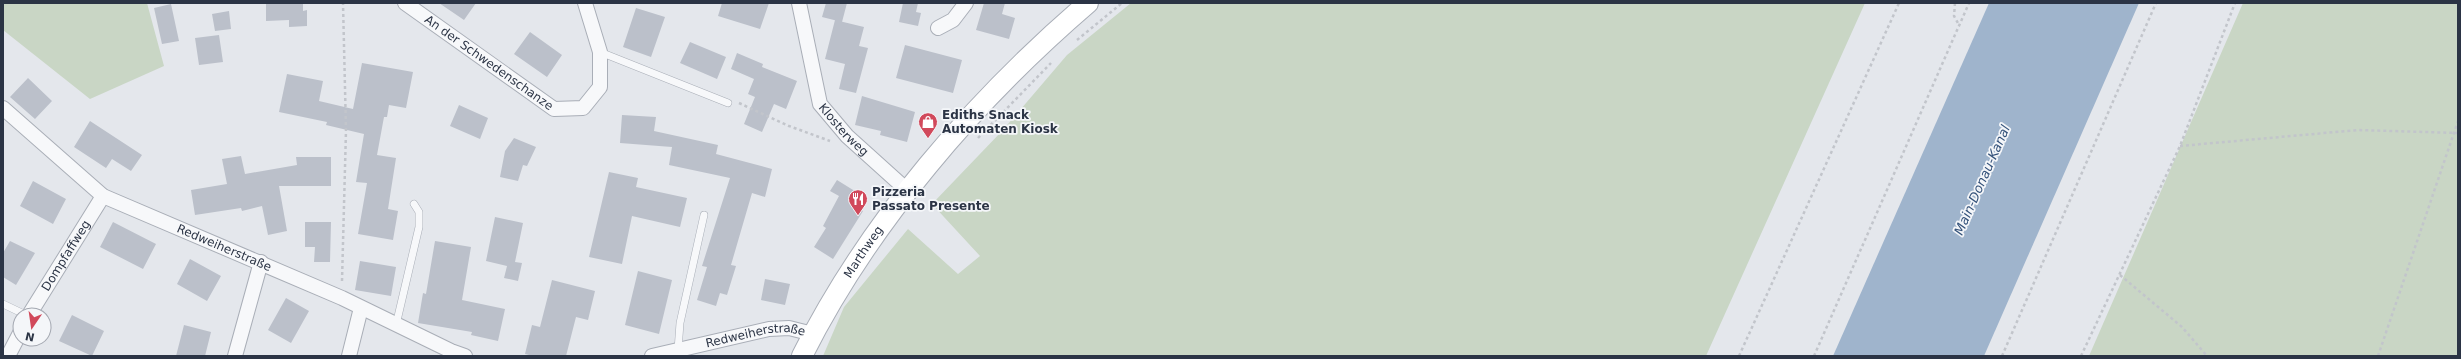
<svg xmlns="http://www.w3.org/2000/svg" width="2461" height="359" font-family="'DejaVu Sans',sans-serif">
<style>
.green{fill:#c9d6c5}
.water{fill:#9fb4cc}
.building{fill:#bbc0ca}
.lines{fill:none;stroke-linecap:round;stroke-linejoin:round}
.lane-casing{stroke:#a9aeb7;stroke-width:8}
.street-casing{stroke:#a9aeb7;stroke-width:16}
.secondary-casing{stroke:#a9aeb7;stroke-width:22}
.path{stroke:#c2c5cb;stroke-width:2.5;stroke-dasharray:3 3;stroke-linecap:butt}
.lane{stroke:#f7f8fa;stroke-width:7}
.street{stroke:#f7f8fa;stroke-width:14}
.secondary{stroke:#fff;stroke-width:20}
.labels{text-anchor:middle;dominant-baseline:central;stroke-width:3.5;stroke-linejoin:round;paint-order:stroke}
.street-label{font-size:12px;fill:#2b3445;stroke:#f4f6f9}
.poi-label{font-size:12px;font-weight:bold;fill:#2b3445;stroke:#f4f6f9;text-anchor:start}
.water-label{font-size:13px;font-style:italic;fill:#34527a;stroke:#f4f6f9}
</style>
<rect width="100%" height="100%" fill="#e4e7ec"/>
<path class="green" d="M3 3H147L164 66 90 99 3 30Z
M1131 3H1865L1706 356H823L844 307 908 229 958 274 980 256 932 204 1002 131 1067 55Z
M2243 3H2458V356H2089Z"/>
<path class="water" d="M1989 3H2139L1984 356H1833Z"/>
<path class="building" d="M266 3H303V11L307 10V26L289 27V20L266 21Z
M439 3H476L464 20Z
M722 3H769L760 29 718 16Z
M826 3H847L842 22 822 17Z
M903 3H918L916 12 921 13 918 26 899 22Z
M984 3H1005L1002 14 1015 18 1009 39 976 30Z
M171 4 179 41 162 44 154 8Z
M636 8 665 17 651 57 623 47Z
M229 11 231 29 215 31 212 14Z
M835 20 864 27 859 46 868 48 856 93 839 89 845 64 825 59Z
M530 32 562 55 547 77 514 54Z
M219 35 223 62 199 65 195 38Z
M690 42 726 57 717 79 680 63Z
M905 45 962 60 953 93 896 78Z
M737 53 763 64 762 67 797 81 786 109 774 104 762 132 744 124 755 97 748 94 754 79 731 69Z
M362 63 413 72 406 108 389 105 387 117H384L377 155 396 158 388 209 398 211 393 240 358 234 367 183 356 182 364 134 326 125 327 122 279 112 287 74 323 81 319 101 353 109Z
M28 78 52 101 35 119 10 97Z
M862 96 915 112 907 142 880 135 881 131 855 125Z
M459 105 488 118 480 139 450 126Z
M622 115 656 117 654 131 718 145 716 154 772 169 765 197 752 193 731 265 736 266 727 295 720 293 716 306 697 300 707 267 702 266 730 178 669 165 672 147 620 143Z
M90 121 142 155 131 171 112 159 106 168 74 147Z
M514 138 536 147 527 166 523 165 518 181 500 177 505 151Z
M241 156 245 174 297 165 296 157H331V186H279L287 231 268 235 262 206 242 211 241 208 195 215 191 190 227 184 222 159Z
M609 172 638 178 636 187 687 198 680 227 632 216 622 264 589 257Z
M837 180 866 198 859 208 863 211 833 259 814 247 826 228 823 226 839 196 830 191Z
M33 181 66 199 53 224 20 206Z
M495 217 523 223 515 262 522 263 518 281 504 278 507 266 486 261Z
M113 222 156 244 143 269 100 247Z
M305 222H331L330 262H314L315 247H305Z
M10 241 35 253 16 285 3 277V253Z
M435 241 471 247 462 300 505 309 498 341 471 335 472 332 418 323 423 293 426 294Z
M190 259 221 276 207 301 177 284Z
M360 261 396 267 391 296 355 290Z
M638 271 672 280 659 334 625 325Z
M765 279 790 284 785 305 761 300Z
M552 280 595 291 588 320 576 317 566 356H533L525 354 532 325 540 327Z
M286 298 309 311 291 343 268 330Z
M72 315 104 331 92 356 59 341Z
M184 325 211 332 205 356H176Z"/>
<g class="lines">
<g class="lane-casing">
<path id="lane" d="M600 52 728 103
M3 304 26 315
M396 325 419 227V212L414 204
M678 350 680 323 704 215"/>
</g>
<g class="street-casing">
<g id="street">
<path id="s1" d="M405 3 554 109 583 108 600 87V52L585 3"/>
<path id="s2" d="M799 3 820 104 847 136 908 191"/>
<path d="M938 28 953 20 966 3"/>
<path id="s3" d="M3 108 103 196 342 298 451 351 465 356"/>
<path id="s4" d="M29 315 103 196"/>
<path d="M8 356 20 333"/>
<path d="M235 356 261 262"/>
<path d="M349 356 361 308"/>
<path id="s5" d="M652 356 769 329 789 328 813 334"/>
</g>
</g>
<g class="secondary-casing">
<g id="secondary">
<path id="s6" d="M802 356C869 222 975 100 1088 3"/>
</g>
</g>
<path class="path" d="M1955 3 1954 16 1959 25
M1077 40 1122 3
M739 103 789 126 830 141
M978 138 1051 63
M2180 146 2358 130 2458 133
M2120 275 2182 327 2207 356
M342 281 346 130 343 3
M1739 356 1899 3
M1814 356 1969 3
M2002 356 2156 3
M2081 356 2180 146 2235 3
M2378 356 2458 121"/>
<use href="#lane" class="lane"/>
<use href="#street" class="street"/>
<use href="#secondary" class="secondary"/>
</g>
<defs>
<g id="shop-pin" transform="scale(1)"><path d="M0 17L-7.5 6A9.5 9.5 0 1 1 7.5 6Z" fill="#d1495b" stroke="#f4f6f9"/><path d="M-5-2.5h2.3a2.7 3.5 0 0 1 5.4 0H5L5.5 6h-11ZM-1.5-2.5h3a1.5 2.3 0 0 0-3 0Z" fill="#fff"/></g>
<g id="restaurant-pin" transform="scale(1)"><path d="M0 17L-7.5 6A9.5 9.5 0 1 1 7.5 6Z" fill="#d1495b" stroke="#f4f6f9"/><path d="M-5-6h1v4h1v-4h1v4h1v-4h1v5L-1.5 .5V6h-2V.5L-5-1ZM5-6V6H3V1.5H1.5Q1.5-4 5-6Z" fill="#fff"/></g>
</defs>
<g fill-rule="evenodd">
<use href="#shop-pin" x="928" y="122"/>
<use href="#restaurant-pin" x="858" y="199"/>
</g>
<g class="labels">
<g class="street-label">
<text stroke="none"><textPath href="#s1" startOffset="103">An der Schwedenschanze</textPath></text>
<text stroke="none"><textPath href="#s2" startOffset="138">Klosterweg</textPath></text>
<text stroke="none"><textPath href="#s3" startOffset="265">Redweiherstraße</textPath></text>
<text stroke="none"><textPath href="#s6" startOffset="121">Marthweg</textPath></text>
<text stroke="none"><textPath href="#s4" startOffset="70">Dompfaffweg</textPath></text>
<text stroke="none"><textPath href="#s5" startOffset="106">Redweiherstraße</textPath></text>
</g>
<g class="poi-label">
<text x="942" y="115">Ediths Snack<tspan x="942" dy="14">Automaten Kiosk</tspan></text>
<text x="872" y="192">Pizzeria<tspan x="872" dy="14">Passato Presente</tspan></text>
</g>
<g class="water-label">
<text transform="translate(1982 180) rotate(-66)">Main-Donau-Kanal</text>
</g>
</g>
<rect width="2461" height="359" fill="none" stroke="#2b3445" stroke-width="8"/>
<g transform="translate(32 327) rotate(193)"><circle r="19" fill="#f4f6f9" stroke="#a4a8b1"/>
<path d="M0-3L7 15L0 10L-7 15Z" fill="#d1495b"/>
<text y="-6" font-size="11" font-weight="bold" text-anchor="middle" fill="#2b3445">N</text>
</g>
</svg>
